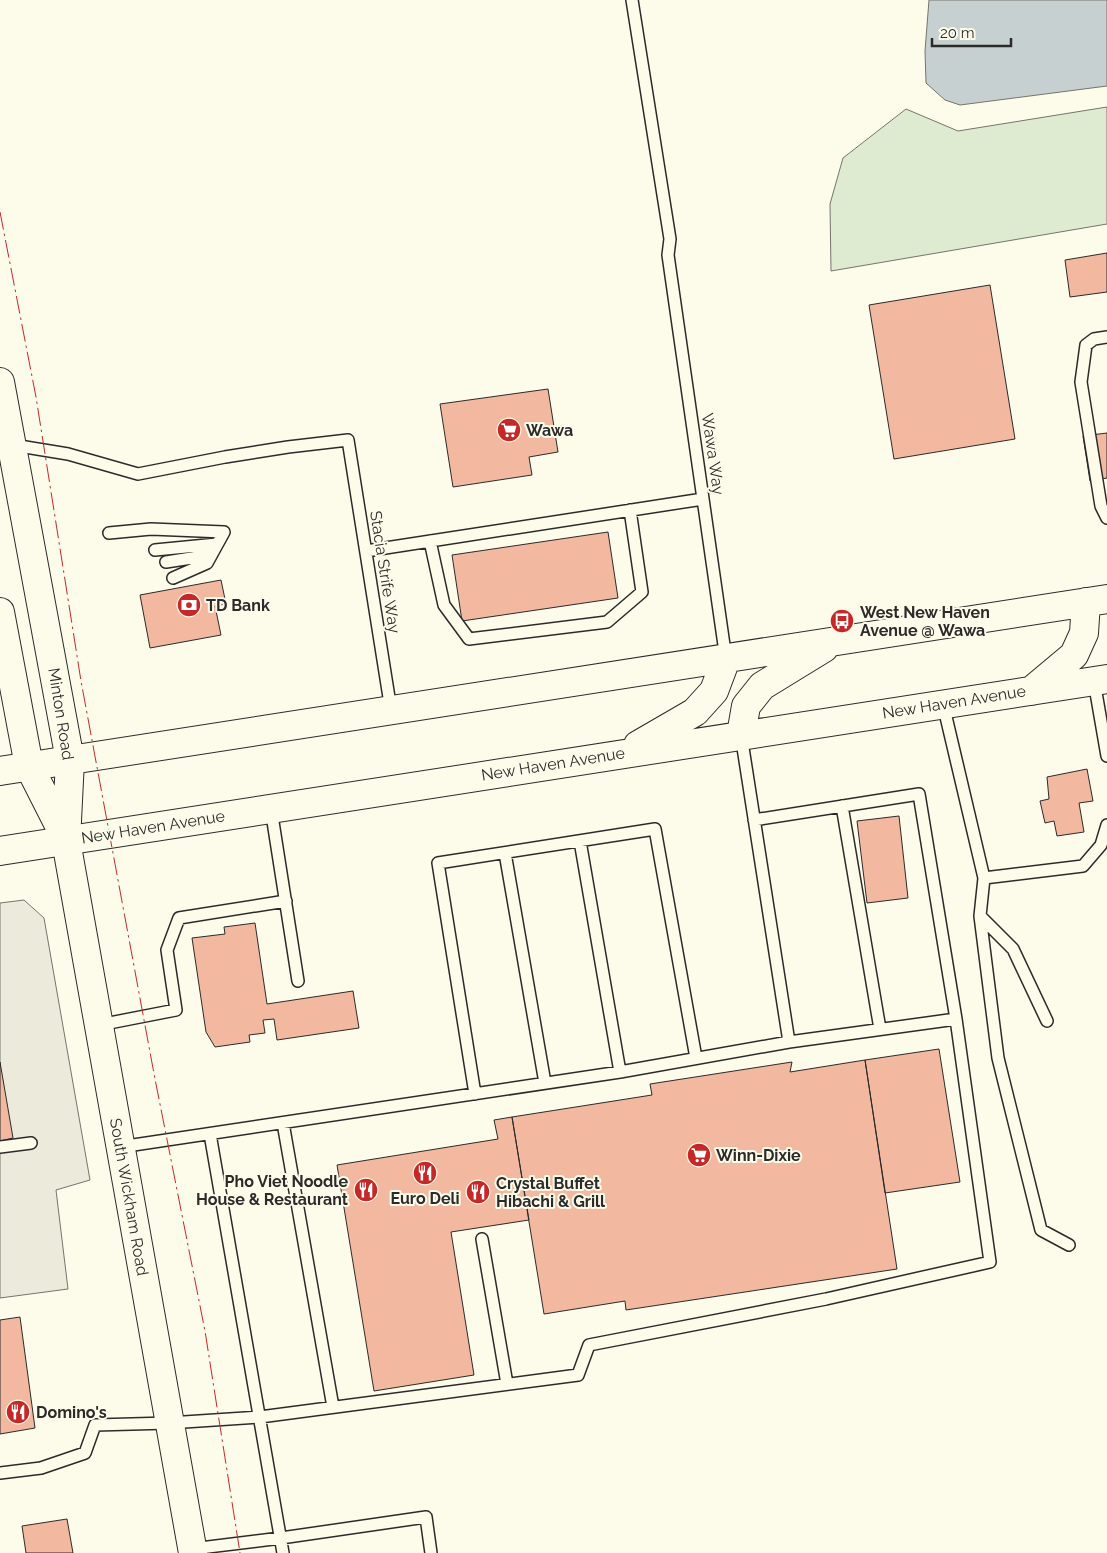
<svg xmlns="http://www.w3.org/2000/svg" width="1107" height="1553" font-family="Raleway,sans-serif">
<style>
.green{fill:#deebd1;stroke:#74746e}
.parking{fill:#eceadb;stroke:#74746e}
.water{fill:#c7d0d0;stroke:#74746e}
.building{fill:#f2b8a0;stroke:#2b2b2b}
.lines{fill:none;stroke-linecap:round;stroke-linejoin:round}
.lane-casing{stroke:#2b2b2b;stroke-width:14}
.secondary-casing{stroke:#2b2b2b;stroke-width:30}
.primary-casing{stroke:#2b2b2b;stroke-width:30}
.lane{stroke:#fdfbea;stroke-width:11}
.secondary{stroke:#fdfbea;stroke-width:28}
.primary{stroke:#fdfbea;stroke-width:28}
.power{stroke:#c62828;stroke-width:1;stroke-dasharray:18 4 2.5 4;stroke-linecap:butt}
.labels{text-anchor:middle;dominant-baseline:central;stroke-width:4;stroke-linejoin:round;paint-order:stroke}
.poi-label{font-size:16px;font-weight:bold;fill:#2b2b2b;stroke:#fdfbea;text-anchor:start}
.street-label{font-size:16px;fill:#2b2b2b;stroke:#fdfbea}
</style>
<rect width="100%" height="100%" fill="#fdfbea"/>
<path class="green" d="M1107 107V224L831 271 830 204 843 158 906 109 958 131Z"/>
<path class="parking" d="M24 900 44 918 90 1180 56 1190 68 1289 0 1298V903Z"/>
<path class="water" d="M929 0H1107V86L960 105 945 100 926 83 925 51Z"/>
<path class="building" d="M1107 253V292L1070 297 1065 260Z
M990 285 1015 439 894 459 869 305Z
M548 389 558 452 529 457 532 475 453 487 440 404Z
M1107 433V478L1090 481 1083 436Z
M608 532 618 598 462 621 452 555Z
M221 580 226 604 215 606 221 635 150 648 140 595Z
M1087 769 1093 801 1079 803 1084 832 1057 836 1054 821 1045 823 1040 801 1049 799 1047 777Z
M899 816 908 898 867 903 857 821Z
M255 923 267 1004 353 991 359 1028 277 1040 274 1019 263 1020 265 1033 249 1035 250 1042 215 1047 206 1032 192 938 225 934 224 927Z
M939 1049 960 1182 885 1193 865 1060Z
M865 1060 897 1269 626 1310 625 1301 544 1314 512 1117 652 1095 650 1084 792 1062 790 1072Z
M0 1062 13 1138 0 1141Z
M512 1117 529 1220 451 1232 474 1375 374 1391 337 1165 498 1139 494 1120Z
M20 1317 35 1428 0 1434V1320Z
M67 1519 73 1553H26L22 1526Z"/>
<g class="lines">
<g class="lane-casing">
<path id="lane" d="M632 0 670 239 668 255 726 659
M1107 337 1094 339 1086 345 1081 382 1101 506 1107 518
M13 445 68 454 138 474 225 457 288 447 348 440 391 710
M109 533 151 529 224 532 207 563 173 578
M430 541 444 605 469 639 607 622 642 592 630 510
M155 550 217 544
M366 551 703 499
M166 562 211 555
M1094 681 1107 756
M943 704 984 878 980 916 998 1058 1041 1230 1069 1245
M842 806 880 1029
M271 809 298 981
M754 820 919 794 956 1019
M580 841 620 1072
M505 853 545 1083
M984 878 1083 866 1101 845 1107 825
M980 916 1013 949 1047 1021
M99 1025 176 1010 167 950 179 918 286 901
M475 1094 438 863 655 829 696 1058
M283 1123 333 1407
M210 1134 283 1553
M0 1147 31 1143
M120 1147 620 1072 789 1042 741 735
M482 1239 507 1384
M0 1473 41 1468 85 1453 95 1425 169 1423 260 1417 578 1375 589 1345 826 1299 990 1262 956 1019 789 1042
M192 1549 281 1538 426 1517 431 1553"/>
</g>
<g class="secondary-casing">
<path id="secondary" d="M0 382 70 760 66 841 193 1553
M0 612 29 766 66 839"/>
</g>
<g class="primary-casing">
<path id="primary" d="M1031 691 1074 655 1084 633 1086 602
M741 735 746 706 762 686 824 648
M638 745 695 712 714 691 726 659
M0 771 1107 599
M0 851 1107 679"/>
</g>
<use href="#lane" class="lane"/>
<use href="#secondary" class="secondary"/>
<use href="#primary" class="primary"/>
<path class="power" d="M0 212 36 397 81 681 155 1079 205 1331 240 1553"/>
</g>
<defs>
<g id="supermarket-disc" transform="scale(1.25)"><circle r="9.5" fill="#c62828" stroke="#fdfbea"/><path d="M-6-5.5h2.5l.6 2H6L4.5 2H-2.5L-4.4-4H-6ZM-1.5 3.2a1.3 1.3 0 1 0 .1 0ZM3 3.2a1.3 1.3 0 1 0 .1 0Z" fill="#fff"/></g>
<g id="bank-disc" transform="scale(1.25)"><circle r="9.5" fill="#c62828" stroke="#fdfbea"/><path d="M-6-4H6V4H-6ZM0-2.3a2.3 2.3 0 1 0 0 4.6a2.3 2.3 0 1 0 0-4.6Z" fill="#fff"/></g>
<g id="bus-disc" transform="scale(1.25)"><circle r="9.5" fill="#c62828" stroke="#fdfbea"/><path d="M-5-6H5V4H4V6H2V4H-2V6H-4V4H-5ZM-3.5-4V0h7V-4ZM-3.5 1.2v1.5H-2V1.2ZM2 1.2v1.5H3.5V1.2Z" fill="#fff"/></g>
<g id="restaurant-disc" transform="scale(1.25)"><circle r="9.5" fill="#c62828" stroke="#fdfbea"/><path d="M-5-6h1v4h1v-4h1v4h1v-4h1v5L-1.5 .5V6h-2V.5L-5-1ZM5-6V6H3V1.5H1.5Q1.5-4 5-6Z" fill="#fff"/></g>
</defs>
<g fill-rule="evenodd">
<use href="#supermarket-disc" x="509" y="430"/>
<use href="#bank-disc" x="189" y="605"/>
<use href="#bus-disc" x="842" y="621"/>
<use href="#supermarket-disc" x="699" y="1155"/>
<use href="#restaurant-disc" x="425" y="1173"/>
<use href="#restaurant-disc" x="366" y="1190"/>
<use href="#restaurant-disc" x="478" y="1192"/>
<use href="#restaurant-disc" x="18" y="1412"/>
</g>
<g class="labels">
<g class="poi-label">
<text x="526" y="430">Wawa</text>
<text x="206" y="605">TD Bank</text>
<text x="860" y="612">West New Haven<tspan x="860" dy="18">Avenue @ Wawa</tspan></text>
<text x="716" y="1155">Winn-Dixie</text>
<text x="348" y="1181" text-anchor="end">Pho Viet Noodle<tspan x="348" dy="18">House &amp; Restaurant</tspan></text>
<text x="496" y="1183">Crystal Buffet<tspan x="496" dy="18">Hibachi &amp; Grill</tspan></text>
<text x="425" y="1198" text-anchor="middle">Euro Deli</text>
<text x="36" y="1412">Domino's</text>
</g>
<g class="street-label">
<text transform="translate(713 454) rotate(82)">Wawa Way</text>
<text transform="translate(385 572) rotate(81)">Stacia Strife Way</text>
<text transform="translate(954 702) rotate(-9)">New Haven Avenue</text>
<text transform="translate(61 714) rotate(81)">Minton Road</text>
<text transform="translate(553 764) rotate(-9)">New Haven Avenue</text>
<text transform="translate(153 827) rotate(-9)">New Haven Avenue</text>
<text transform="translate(129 1197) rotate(80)">South Wickham Road</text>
</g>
</g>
<path d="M932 38v8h79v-8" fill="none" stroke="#2b2b2b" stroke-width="2.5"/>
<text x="940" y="38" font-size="15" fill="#2b2b2b" stroke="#fdfbea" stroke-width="4" paint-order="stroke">20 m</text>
</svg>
